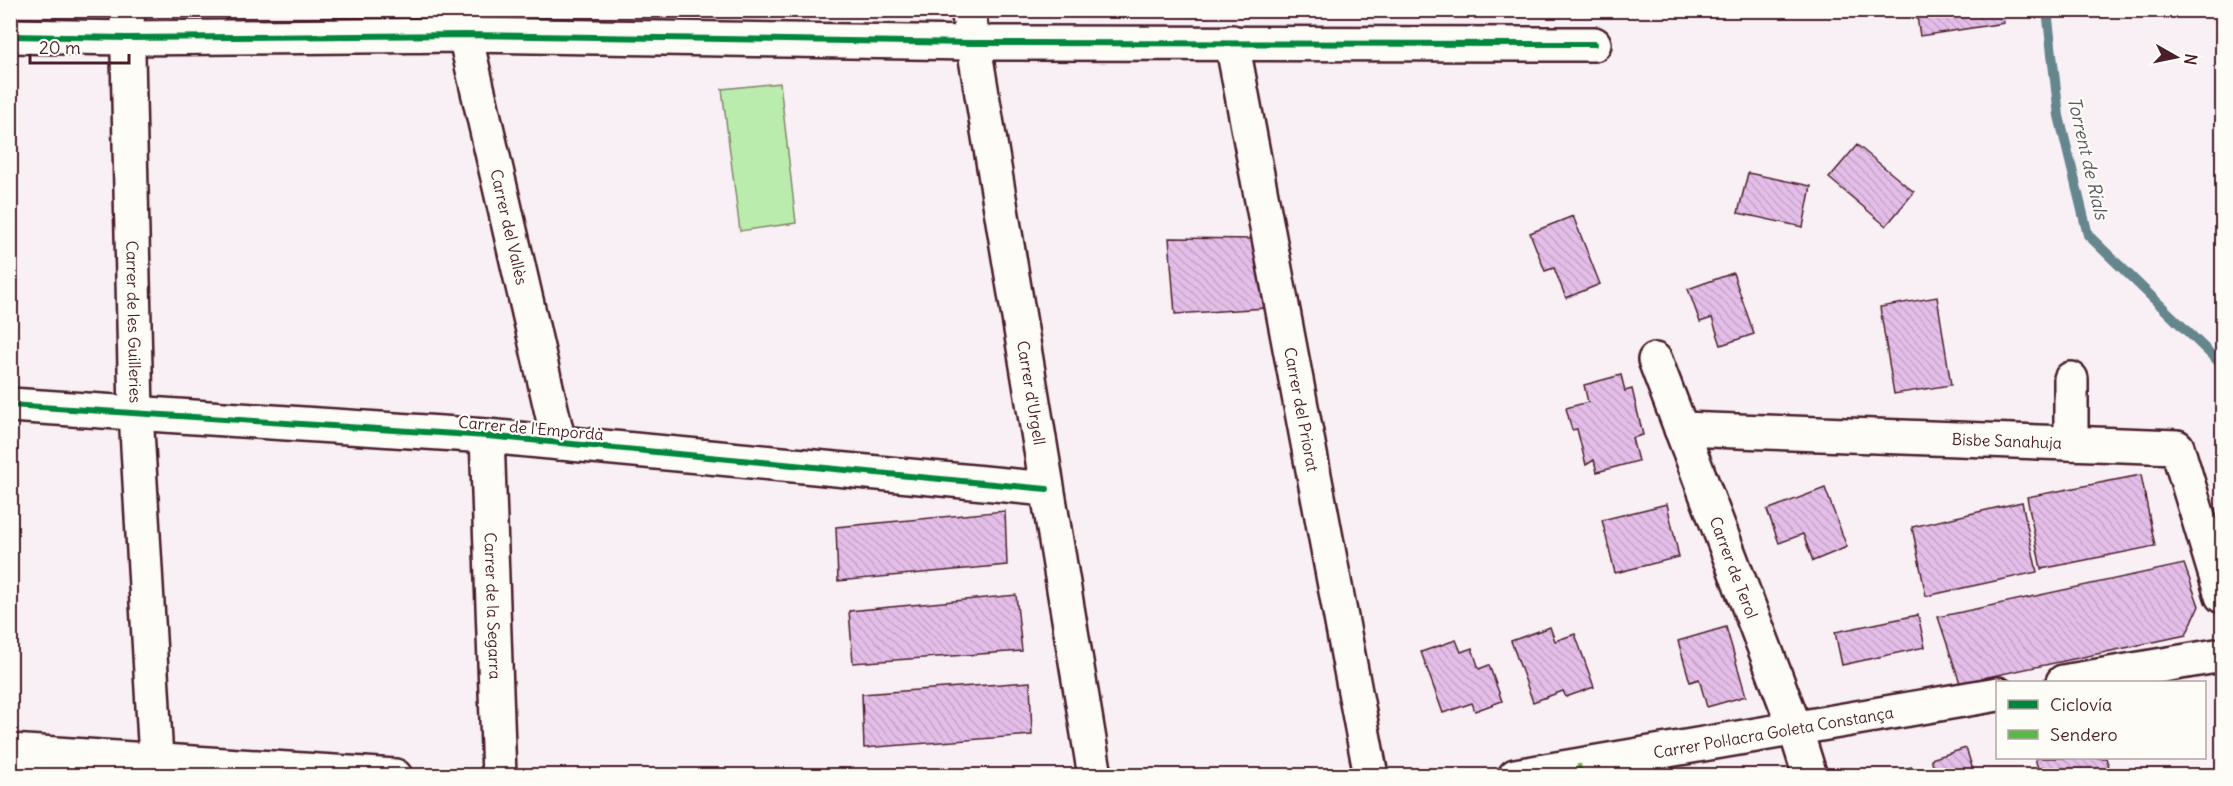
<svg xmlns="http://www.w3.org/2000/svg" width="2233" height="786" font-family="Delius,sans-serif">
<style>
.pitch{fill:#baedad;stroke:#82866c;stroke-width:1.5}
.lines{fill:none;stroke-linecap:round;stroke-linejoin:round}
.stream{stroke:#66868e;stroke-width:10}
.building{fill:url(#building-back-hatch);stroke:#4a1f2b;stroke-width:1.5}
.minor-casing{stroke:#4a1f2b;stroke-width:38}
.minor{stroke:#fdfcf7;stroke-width:33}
.quiet{stroke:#58b947;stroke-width:4.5;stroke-dasharray:9 4.5;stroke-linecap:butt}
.cycleway-casing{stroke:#fdfcf7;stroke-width:10}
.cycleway{stroke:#00873e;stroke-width:6}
.labels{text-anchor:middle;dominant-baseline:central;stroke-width:4.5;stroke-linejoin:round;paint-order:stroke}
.street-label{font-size:16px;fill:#4a1f2b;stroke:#fdfcf7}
.water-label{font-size:18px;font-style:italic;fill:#5a5b65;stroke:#fdfcf7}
</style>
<defs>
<pattern id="building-back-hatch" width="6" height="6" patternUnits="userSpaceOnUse" patternTransform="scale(1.5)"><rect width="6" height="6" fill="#e4bee8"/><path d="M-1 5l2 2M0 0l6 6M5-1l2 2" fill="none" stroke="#c5a3c7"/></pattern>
</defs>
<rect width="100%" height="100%" fill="#f8f0f4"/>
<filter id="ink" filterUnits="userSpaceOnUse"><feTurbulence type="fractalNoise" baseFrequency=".0167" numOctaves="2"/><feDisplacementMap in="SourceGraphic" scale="12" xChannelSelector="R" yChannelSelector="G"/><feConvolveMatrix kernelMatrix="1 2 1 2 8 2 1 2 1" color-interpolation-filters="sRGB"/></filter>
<g filter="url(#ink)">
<path class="pitch" d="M780 83 796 223 740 231 722 89Z"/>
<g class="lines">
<path class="stream" d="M2047 10 2059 116 2088 235 2222 365"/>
</g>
<path class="building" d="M1916 10H2002L2004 23 1920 36Z
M1857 145 1914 192 1886 226 1829 178Z
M1748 173 1811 186 1803 227 1738 213Z
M1573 216 1600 284 1566 298 1554 268 1545 271 1530 233Z
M1169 238 1257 239 1266 308 1175 314Z
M1733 273 1754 334 1721 345 1712 318 1700 322 1688 289Z
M1937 297 1951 385 1894 394 1880 307Z
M1621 375 1625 391 1632 389 1643 435 1632 438 1638 461 1597 472 1594 460 1586 465 1577 429 1572 430 1566 408 1588 402 1584 385Z
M2141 475 2155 546 2041 569 2027 497Z
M1825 488 1847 547 1813 561 1803 534 1779 543 1767 510Z
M2022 502 2037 572 1926 596 1912 527Z
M1667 504 1679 557 1615 573 1602 520Z
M1005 511 1007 565 838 581 836 527Z
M2184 564 2199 606 2186 635 1960 683 1938 617Z
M1016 595 1022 651 853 663 849 611Z
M1918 615 1925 647 1842 665 1835 632Z
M1550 627 1555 641 1575 634 1594 687 1566 697 1563 691 1533 702 1511 641Z
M1726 627 1746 696 1707 707 1699 679 1690 682 1678 641Z
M1456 640 1461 652 1472 648 1479 669 1489 665 1502 701 1475 711 1472 703 1443 713 1421 652Z
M1030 682 1032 735 864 748 862 694Z
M1966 748 1975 776H1936L1931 759Z
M2035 758H2106L2112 776H2040Z
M1911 767 1913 776H1886Z"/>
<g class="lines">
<g class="minor-casing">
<g id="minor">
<path id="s1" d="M127 10 136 413 157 776"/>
<path id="s2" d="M464 10 465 35 559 443"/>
<path id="s3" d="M968 10 1095 776"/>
<path d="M10 36 127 38 465 35 972 43 1594 44"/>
<path id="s4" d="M1232 42 1371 776"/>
<path id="s5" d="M1655 360 1795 728 1810 776"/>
<path d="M10 405 487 436 1047 489"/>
<path id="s6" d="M1681 429 2177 447 2222 596"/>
<path id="s7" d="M487 436 499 776"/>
<path d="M2071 443V379"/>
<path d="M2063 682 2222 655"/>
<path d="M10 751 395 776"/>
<path id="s8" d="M1515 776 1998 694"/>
</g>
</g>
<use href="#minor" class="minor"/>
<path class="quiet" d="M1579 764 1580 776"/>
<g class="cycleway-casing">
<path id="cycleway" d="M10 36 127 38 465 35 972 43 1594 44
M10 405 487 436 1047 489"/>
</g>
<use href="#cycleway" class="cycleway"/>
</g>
</g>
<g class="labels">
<g class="street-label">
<text stroke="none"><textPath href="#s2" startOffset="222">Carrer del Vallès</textPath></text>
<text stroke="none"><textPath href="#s1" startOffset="312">Carrer de les Guilleries</textPath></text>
<text stroke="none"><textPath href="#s3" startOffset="388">Carrer d'Urgell</textPath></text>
<text stroke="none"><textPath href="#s4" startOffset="374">Carrer del Priorat</textPath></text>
<text transform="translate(531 428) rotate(5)">Carrer de l'Empordà</text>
<text stroke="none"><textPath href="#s6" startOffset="326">Bisbe Sanahuja</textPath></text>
<text stroke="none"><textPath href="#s5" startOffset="222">Carrer de Terol</textPath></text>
<text stroke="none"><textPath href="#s7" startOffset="170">Carrer de la Segarra</textPath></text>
<text stroke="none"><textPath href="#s8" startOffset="262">Carrer Pol·lacra Goleta Constança</textPath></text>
</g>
<g class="water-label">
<text transform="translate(2088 158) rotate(77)">Torrent de Rials</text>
</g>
</g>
<rect width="2233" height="786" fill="none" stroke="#fdfcf7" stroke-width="36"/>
<rect x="18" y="18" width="2197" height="750" fill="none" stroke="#4a1f2b" stroke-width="2" filter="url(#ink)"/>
<rect x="1996" y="681" width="210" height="78" fill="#fdfcf7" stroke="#b5a4a5" stroke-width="1.5"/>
<rect x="2008" y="700" width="30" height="9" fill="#00873e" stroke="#b5a4a5" stroke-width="1.5"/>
<text x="2050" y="711" font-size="18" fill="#4a1f2b">Ciclovía</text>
<rect x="2008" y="730" width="30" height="9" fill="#58b947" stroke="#b5a4a5" stroke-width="1.5"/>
<text x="2050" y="741" font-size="18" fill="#4a1f2b">Sendero</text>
<g transform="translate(2176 57) rotate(99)" stroke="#fdfcf7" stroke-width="4.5" paint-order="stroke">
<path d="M0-4.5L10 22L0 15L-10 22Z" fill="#4a1f2b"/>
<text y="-9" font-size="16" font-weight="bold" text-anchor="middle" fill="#4a1f2b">N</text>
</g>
<path d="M30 54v9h99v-9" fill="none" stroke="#4a1f2b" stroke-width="3"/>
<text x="39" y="54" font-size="18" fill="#4a1f2b" stroke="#fdfcf7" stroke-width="4.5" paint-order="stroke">20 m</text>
</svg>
